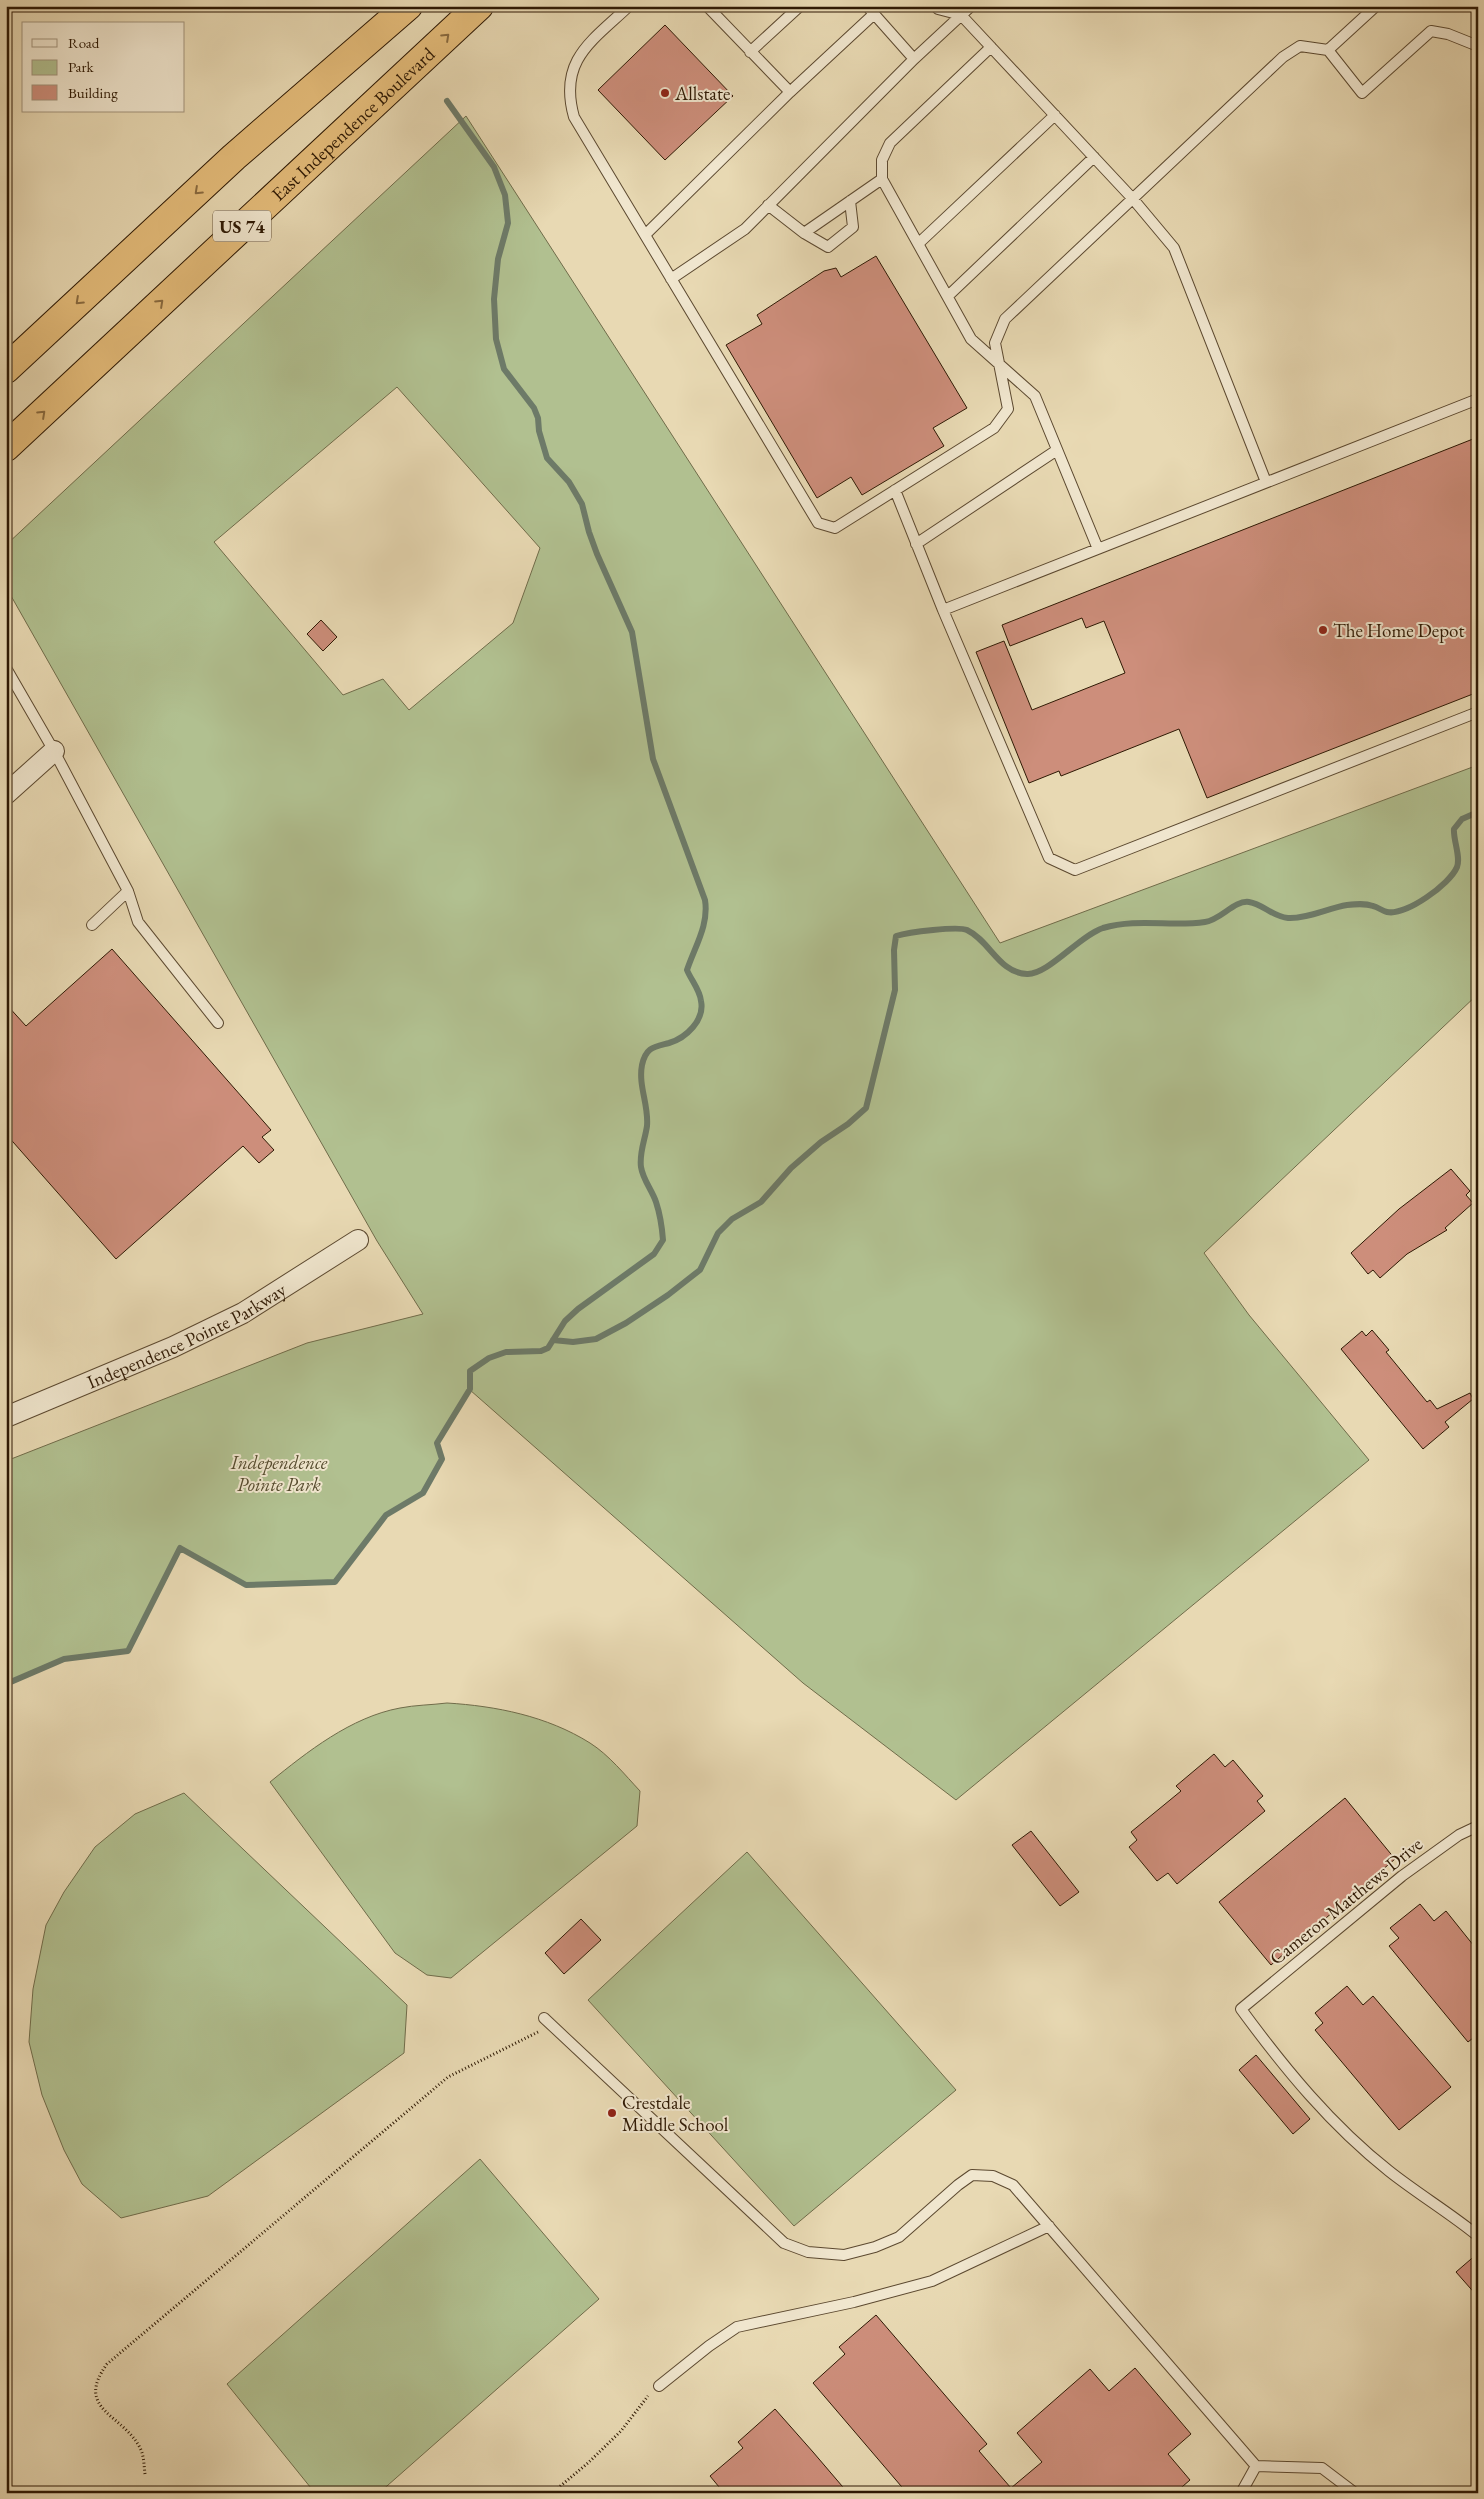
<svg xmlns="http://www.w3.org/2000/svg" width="1484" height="2499" font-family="'EB Garamond',serif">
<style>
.green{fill:#b1c090;stroke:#706c4a;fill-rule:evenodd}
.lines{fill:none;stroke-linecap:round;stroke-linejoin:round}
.stream{stroke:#6d7a68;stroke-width:6}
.building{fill:#cd8e7b;stroke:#2e1904}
.lane-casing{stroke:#5c4930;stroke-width:12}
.street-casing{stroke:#5c4930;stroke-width:22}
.highway-casing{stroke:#2e1904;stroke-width:30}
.path{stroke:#2e1904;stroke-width:3;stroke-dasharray:1 2.5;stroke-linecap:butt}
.lane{stroke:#f0e6ce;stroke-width:10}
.street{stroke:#f0e6ce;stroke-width:20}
.highway{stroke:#e4bc7a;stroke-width:28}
.oneway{stroke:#896a3f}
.poi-dot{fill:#8f2418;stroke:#f0e6ce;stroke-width:2}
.labels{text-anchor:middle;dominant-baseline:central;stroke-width:4;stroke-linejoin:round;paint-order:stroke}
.shield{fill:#f0e6ce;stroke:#685641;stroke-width:1}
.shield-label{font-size:18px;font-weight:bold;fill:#2e1904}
.poi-label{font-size:19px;fill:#2e1904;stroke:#f0e6ce;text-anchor:start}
.street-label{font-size:19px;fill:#2e1904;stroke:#f0e6ce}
.park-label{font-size:19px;font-style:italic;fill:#554b2e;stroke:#f0e6ce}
</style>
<rect width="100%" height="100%" fill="#e8d9b3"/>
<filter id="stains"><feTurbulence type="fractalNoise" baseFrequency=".004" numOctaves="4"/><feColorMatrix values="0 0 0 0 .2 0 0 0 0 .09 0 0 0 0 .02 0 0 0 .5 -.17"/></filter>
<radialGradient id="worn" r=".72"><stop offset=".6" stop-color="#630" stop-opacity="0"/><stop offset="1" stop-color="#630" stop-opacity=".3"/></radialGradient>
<path class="green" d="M466 116 1000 943 1478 765V994L1204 1253 1249 1315 1369 1460 956 1800 803 1683 470 1390 437 1443 442 1459 423 1493 386 1515 335 1582 246 1585 180 1548 128 1651 64 1659 6 1684V1461L307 1343 423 1314 377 1241 6 587V545ZM397 387 540 548 513 623 409 710 383 679 343 695 214 542Z
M447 1703C496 1706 547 1716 590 1743 609 1755 625 1775 640 1791L637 1826 451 1978 427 1975 395 1953 270 1782C307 1752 351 1717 400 1708 415 1705 431 1705 447 1703Z
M184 1793 407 2005 404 2053 208 2196 121 2218 82 2184 64 2150 42 2095 29 2042 33 1989 46 1925 64 1892 95 1847 135 1814Z
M747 1852 956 2090 794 2226 588 2000Z
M480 2159 599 2299 379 2493H315L227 2384Z"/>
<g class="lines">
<path class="stream" d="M553 1340 573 1342 596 1339 626 1323 668 1295 700 1270 718 1233 732 1219 761 1202 791 1168 821 1142 848 1124 866 1108 895 990 894 950 896 936C909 932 958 926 967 930 990 941 999 973 1027 974 1048 975 1079 936 1103 928 1137 918 1172 927 1205 922 1221 920 1234 900 1249 902 1263 904 1273 917 1288 918 1307 919 1328 908 1347 905 1356 904 1365 903 1373 906 1378 907 1382 911 1387 912 1406 916 1450 884 1457 867 1461 857 1453 840 1454 829L1462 819 1478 812
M6 1684 64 1659 128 1651 180 1548 246 1585 335 1582 386 1515 423 1493 442 1459 437 1443 470 1389V1371L489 1358 506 1352 541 1351 548 1348 565 1321 578 1309 654 1254 663 1240C662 1227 660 1214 656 1202 652 1190 643 1180 641 1167 639 1153 645 1140 647 1126 649 1105 638 1086 642 1065 646 1047 654 1047 669 1043 686 1038 705 1020 701 1001 700 990 691 980 687 970 695 946 709 925 705 900L653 759 632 632 597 554 589 532 582 504 569 482 547 458 539 431 538 418 534 408 504 369 496 339 494 299 498 259 508 223 505 195 494 167 447 101"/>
</g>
<path class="building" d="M665 25 733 96 665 160 598 90Z
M876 256 967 408 933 428 944 446 862 495 851 477 817 498 726 345 762 324 757 315 824 271 836 268 841 277Z
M1478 437V692L1207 798 1179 729 1061 776 1059 771 1029 783 976 652 1004 641 1032 710 1125 673 1104 621 1086 628 1082 618 1010 646 1002 625Z
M321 620 337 637 323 651 307 634Z
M112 949 271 1130 262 1137 274 1150 259 1163 243 1146 116 1259 6 1134V1004L26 1026Z
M1451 1169 1470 1191 1466 1195 1473 1203 1445 1228 1447 1230 1407 1254 1380 1278 1373 1270 1368 1274 1351 1253 1399 1209Z
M1372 1330 1389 1350 1386 1352 1427 1402 1430 1400 1437 1409 1470 1393 1473 1399 1445 1422 1449 1427 1423 1449 1341 1349 1362 1331 1366 1336Z
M1214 1754 1225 1767 1233 1760 1263 1796 1257 1801 1265 1811 1177 1884 1168 1873 1157 1881 1129 1847 1137 1840 1131 1832 1181 1791 1176 1786Z
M1345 1798 1395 1859 1271 1965 1219 1902Z
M1031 1831 1079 1892 1060 1906 1012 1845Z
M1420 1904 1434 1921 1446 1911 1478 1951V2034L1468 2042 1389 1946 1399 1938 1390 1928Z
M581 1919 601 1940 564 1974 545 1953Z
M1347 1986 1363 2005 1373 1996 1451 2087 1399 2130 1315 2030 1323 2023 1315 2013Z
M1256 2055 1310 2119 1293 2134 1239 2070Z
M1478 2253V2297L1456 2272Z
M876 2315 987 2444 979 2451 1011 2488 1042 2462 1017 2433 1090 2369 1109 2391 1135 2368 1191 2434 1168 2454 1190 2480 1175 2493H907L813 2383 845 2354 839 2347Z
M775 2409 813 2452 848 2493H724L710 2476 743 2448 738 2442Z"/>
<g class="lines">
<g class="lane-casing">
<path id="lane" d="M629 6C592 41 558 60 574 117L818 523 835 528 994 428 1008 409 995 343 1005 319 1283 57 1300 46 1328 50
M707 6 790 92
M867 6 914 59
M935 6 938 9 961 15V10
M1376 6 1328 50 1362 93 1431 31 1448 34 1478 46
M961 15 1133 199 1174 248 1266 482
M991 47 890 143 882 160V179L971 339 1035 396 1098 549
M750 52 800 6
M768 205 804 233 882 179
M804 233 828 247 853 227 850 201
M645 235 790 92 874 14
M919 243 1055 115
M671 279 745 229 914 59 971 6
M948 296 1094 157
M1478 399 943 610 1049 858 1075 870 1478 712
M895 490 943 610
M916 544 1057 450
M6 668 54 751 128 891 92 925
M128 891 138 922 218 1023
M1478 1826 1459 1835 1402 1876 1241 2009C1285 2069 1331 2125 1389 2171 1418 2194 1450 2213 1478 2236
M544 2018 784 2243 808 2252 844 2255 875 2247 899 2237 958 2185 972 2175 993 2176 1013 2185 1256 2466
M659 2386 709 2346 737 2327 854 2302 932 2281 1049 2226
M1241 2493 1256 2466 1322 2468 1355 2493"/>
</g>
<g class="street-casing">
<g id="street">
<path d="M6 794 54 751"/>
<path id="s1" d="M6 1417 173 1347 243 1313 358 1240"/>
</g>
</g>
<g class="highway-casing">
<g id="highway">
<path d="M6 369 234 157 408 6"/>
<path id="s2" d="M6 447 479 6"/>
</g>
</g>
<path class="path" d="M145 2474C144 2466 144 2457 141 2450 125 2414 73 2411 107 2364L448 2077 538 2032
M552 2493 588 2463 621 2431 648 2396"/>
<use href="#lane" class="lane"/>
<use href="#street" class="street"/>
<use href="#highway" class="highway"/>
</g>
<defs><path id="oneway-chevron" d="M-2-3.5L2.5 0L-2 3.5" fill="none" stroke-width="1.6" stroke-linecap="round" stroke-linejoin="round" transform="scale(1.25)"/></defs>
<g class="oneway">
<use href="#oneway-chevron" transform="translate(446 37) rotate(-43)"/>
<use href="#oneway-chevron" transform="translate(198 191) rotate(137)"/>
<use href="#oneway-chevron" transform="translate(79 301) rotate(137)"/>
<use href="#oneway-chevron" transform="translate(160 303) rotate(-43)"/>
<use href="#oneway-chevron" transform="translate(42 414) rotate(-43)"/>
</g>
<g class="poi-dot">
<circle cx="665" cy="93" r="5"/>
<circle cx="1323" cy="630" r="5"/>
<circle cx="612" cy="2113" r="5"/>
</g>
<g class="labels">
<rect class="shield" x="213" y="210.5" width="58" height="31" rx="4"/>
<g class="shield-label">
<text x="242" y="226">US 74</text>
</g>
<g class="poi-label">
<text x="675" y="93">Allstate</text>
<text x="1333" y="630">The Home Depot</text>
<text x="622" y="2102">Crestdale<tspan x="622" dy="22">Middle School</tspan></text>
</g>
<g class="street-label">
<text stroke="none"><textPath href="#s2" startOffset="474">East Independence Boulevard</textPath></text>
<text stroke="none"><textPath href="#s1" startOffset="198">Independence Pointe Parkway</textPath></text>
<text transform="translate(1346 1901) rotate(-39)">Cameron Matthews Drive</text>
</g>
<g class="park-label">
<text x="279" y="1462">Independence<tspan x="279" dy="22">Pointe Park</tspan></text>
</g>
</g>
<rect width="1484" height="2499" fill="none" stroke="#e8d9b3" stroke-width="25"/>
<rect x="8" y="8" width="1469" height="2484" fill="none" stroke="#2e1904" stroke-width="2.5"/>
<rect x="12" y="12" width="1459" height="2474" fill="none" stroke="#2e1904"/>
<rect x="22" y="22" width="162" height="90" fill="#f0e6ce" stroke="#a2947d"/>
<rect x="32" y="39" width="25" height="8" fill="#f0e6ce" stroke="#a2947d"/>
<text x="68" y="48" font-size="15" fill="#2e1904">Road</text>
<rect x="32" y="60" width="25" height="15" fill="#b1c090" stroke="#a2947d"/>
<text x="68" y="72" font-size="15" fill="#2e1904">Park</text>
<rect x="32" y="85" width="25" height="15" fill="#cd8e7b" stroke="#a2947d"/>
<text x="68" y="98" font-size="15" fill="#2e1904">Building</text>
<rect width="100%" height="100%" filter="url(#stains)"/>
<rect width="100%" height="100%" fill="url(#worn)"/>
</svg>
